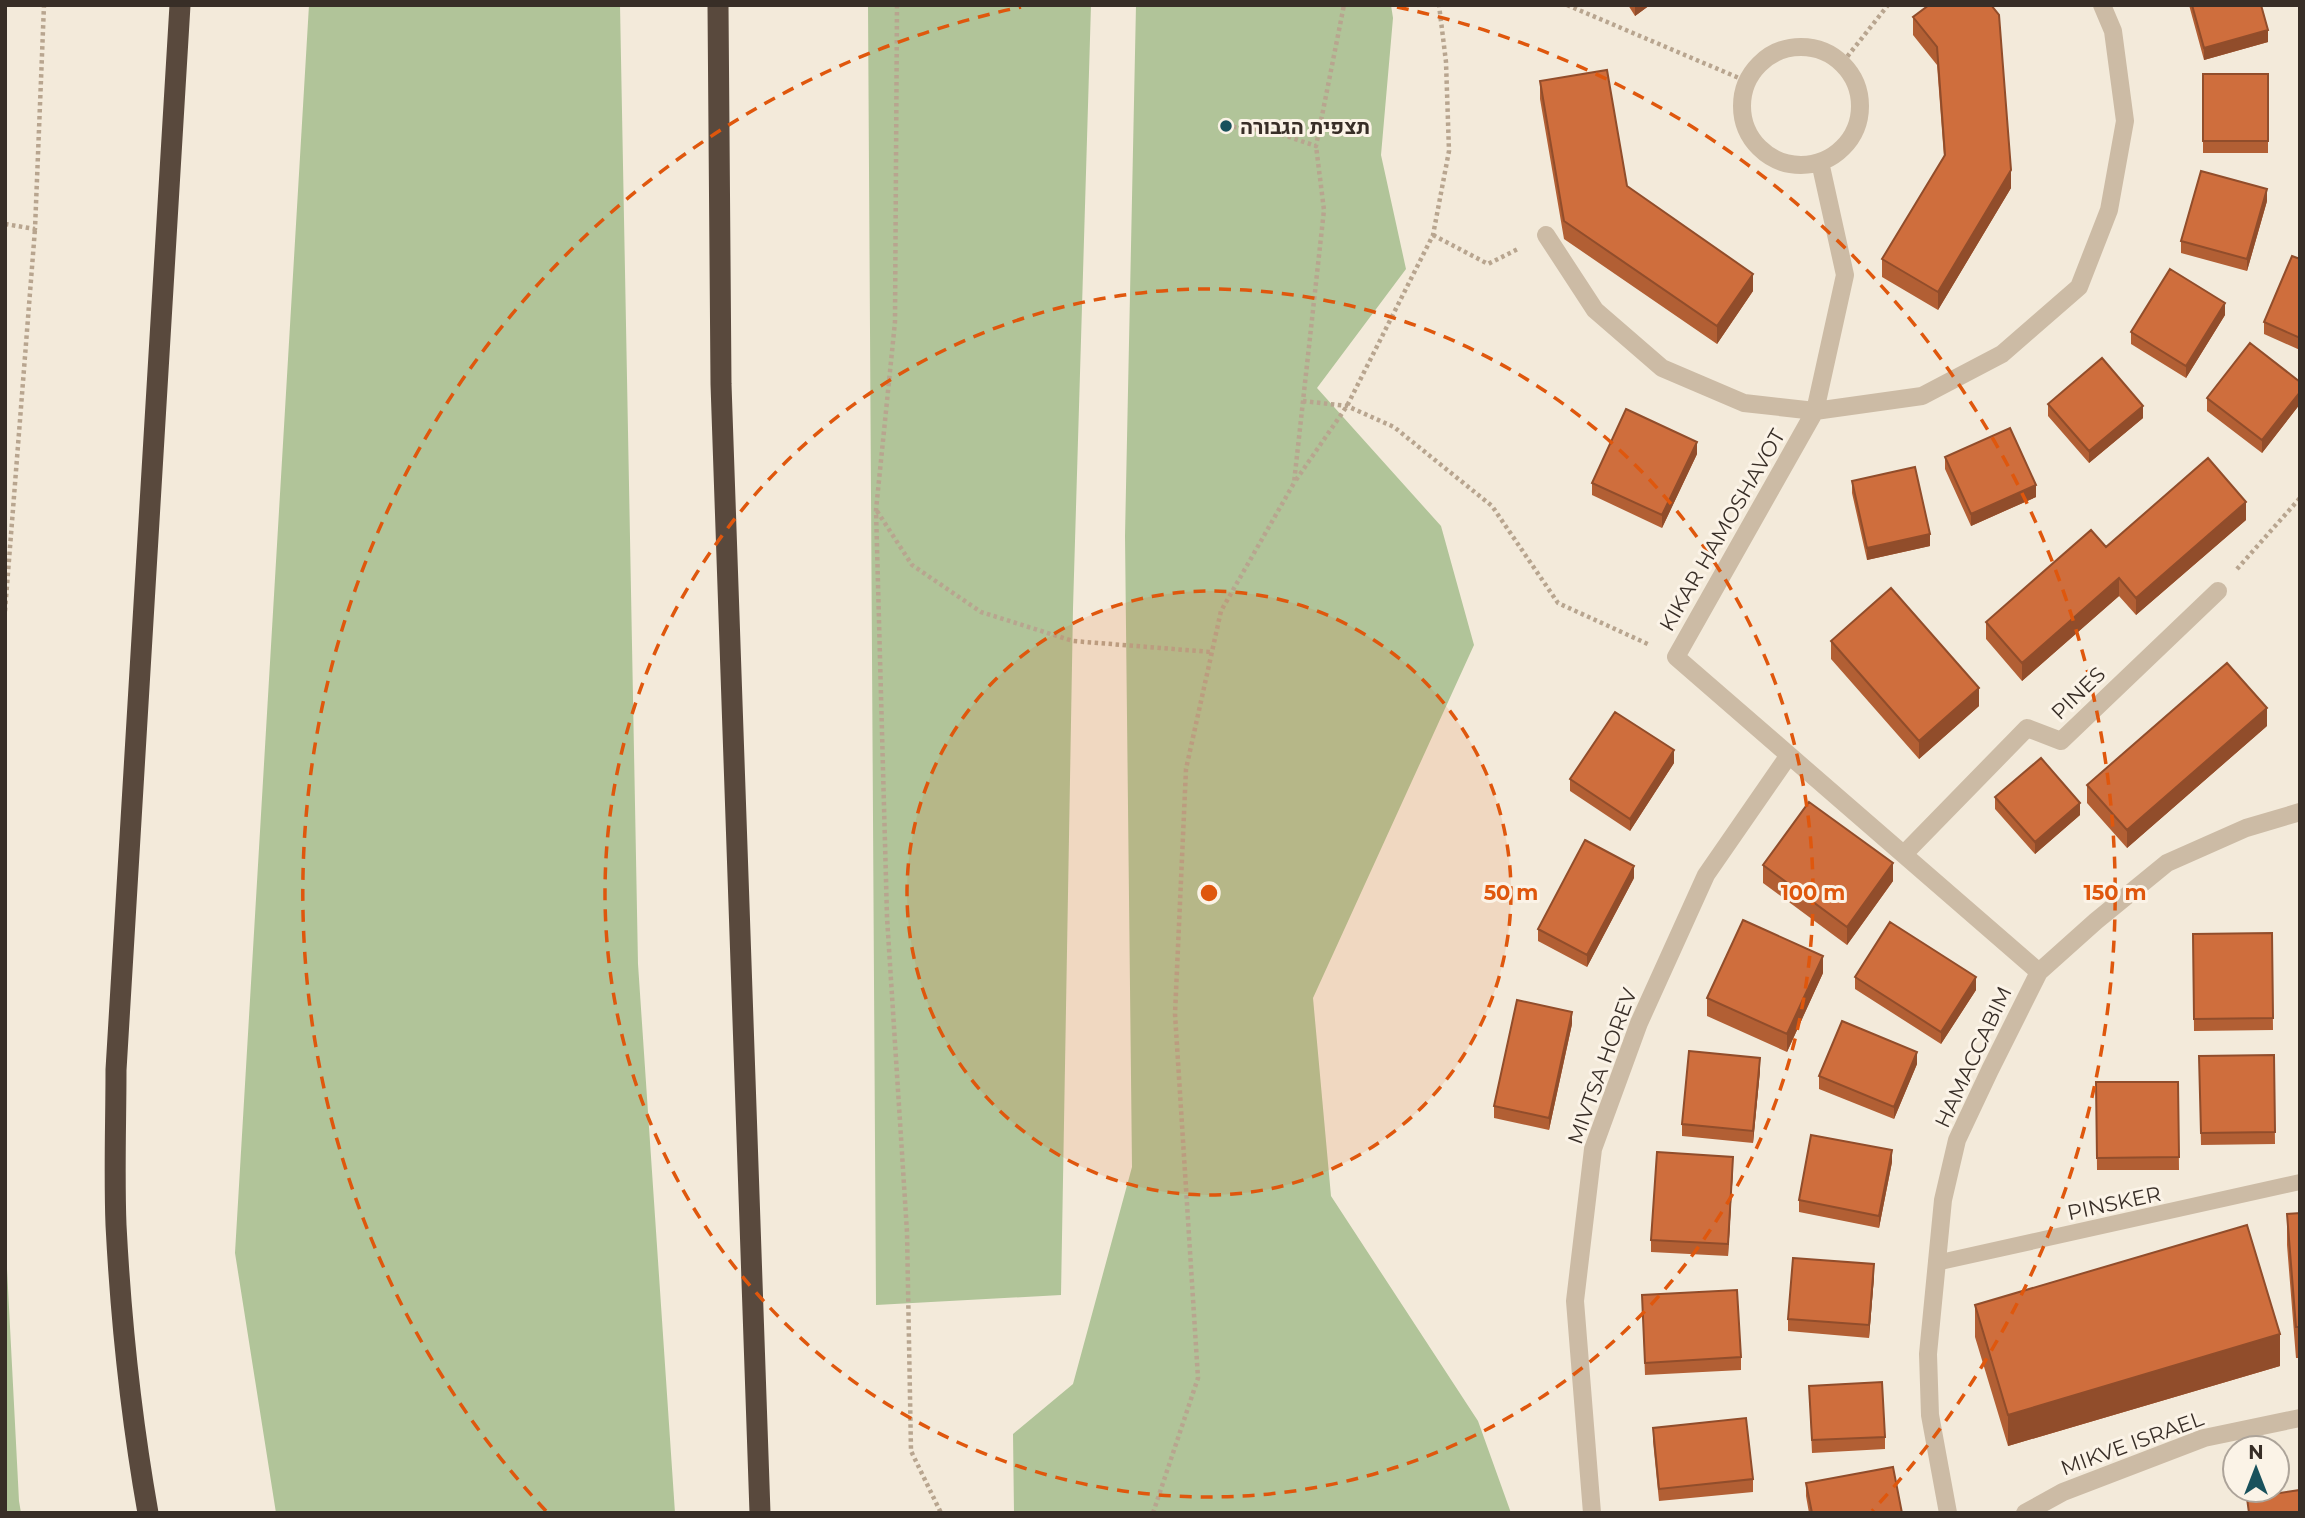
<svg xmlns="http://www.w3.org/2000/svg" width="2305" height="1518" font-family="Montserrat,Heebo,sans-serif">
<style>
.green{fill:#b1c499}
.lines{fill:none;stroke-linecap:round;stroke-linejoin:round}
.path{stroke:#b8a58f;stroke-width:4.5;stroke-dasharray:3.5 3.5;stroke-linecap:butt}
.lane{stroke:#ccbba5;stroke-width:16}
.street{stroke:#ccbba5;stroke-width:18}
.highway{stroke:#59493d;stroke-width:21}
.wall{fill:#b25f34}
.shaded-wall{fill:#914d2b}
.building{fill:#cf6e3d;stroke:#914d2b;stroke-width:2}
.ring{fill:none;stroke:#df570d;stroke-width:3.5;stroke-dasharray:12 9}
.poi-dot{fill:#19515c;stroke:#fbf3e7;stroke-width:2.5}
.labels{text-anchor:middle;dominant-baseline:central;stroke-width:6;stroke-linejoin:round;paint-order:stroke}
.poi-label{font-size:21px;font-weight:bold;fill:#382e27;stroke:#fbf3e7;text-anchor:start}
.street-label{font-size:21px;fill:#382e27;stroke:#fbf3e7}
.centre{fill:#df570d;stroke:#fbf3e7;stroke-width:3.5}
.ring-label{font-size:21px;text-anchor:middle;font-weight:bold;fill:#df570d;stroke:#fbf3e7;stroke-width:6;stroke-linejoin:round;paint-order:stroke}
</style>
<rect width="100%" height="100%" fill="#f3eada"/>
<path class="green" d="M309 5H620L638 964 675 1513H276L235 1253Z
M868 5H1091L1073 608 1061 1295 876 1305Z
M1136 5H1391L1393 18 1381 155 1406 269 1317 388 1441 526 1474 645 1313 998 1331 1196 1478 1421 1511 1513H1014L1013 1434 1073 1384 1132 1167 1125 536Z
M5 1230 19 1501 21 1513H5Z"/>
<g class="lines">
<path class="path" d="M897 5 895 322 876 510 887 917 907 1232 911 1451 941 1513
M1567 5 1746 81
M1843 62 1888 5
M1226 126 1271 131 1316 146 1344 5
M5 224 35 229 44 5
M1433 235 1488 264 1520 248
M1303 401 1347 406 1394 427 1492 506 1558 603 1650 645
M1296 480 1347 406 1433 235 1449 151 1446 62 1439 5
M877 511 912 565 981 612 1073 641 1211 652
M2237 569 2300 498
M5 611 35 229
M1153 1513 1198 1378 1175 1014 1186 769 1221 611 1294 483 1324 210 1316 146"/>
<path class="lane" d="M1936 1263 2300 1182"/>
<path class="street" d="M1742 106a59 59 0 1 1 118 0a59 59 0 1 1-118 0Z
M1820 162 1845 275 1815 411 1676 657 2039 972
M1546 235 1595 310 1662 368 1744 403 1815 411 1922 396 2002 354 2079 287 2109 210 2125 121 2113 31 2102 5
M1904 854 2027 728 2061 741 2218 591
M1592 1513 1575 1301 1593 1149 1639 1023 1706 875 1789 755
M1948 1513 1930 1415 1928 1354 1943 1200 1957 1140 1990 1070 2039 972 2096 921 2167 863 2246 828 2300 812
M2025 1513 2063 1492 2204 1438 2300 1418"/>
<path class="highway" d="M718 5 721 384 760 1513
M148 1513C131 1417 121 1322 116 1225 114 1174 116 1121 116 1070L180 5"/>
</g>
<path class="wall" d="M1628 5H1650L1635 16Z
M1929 5 2011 188 1938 310 1882 277V259L1944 157 1937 65 1913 35V17Z
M2189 5H2261L2268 42 2204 60Z
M2203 74H2268V153H2203Z
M1540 81 1627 186 1753 291 1717 344 1564 239 1540 99Z
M2267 201 2247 271 2181 253V241Z
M2300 259V350L2264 334V322Z
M2225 315 2186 378 2131 344V332Z
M2300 382V404L2262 453 2207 411V398Z
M2048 404 2143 418 2089 463 2048 416Z
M1697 454 1662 528 1592 495V483Z
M1945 457 2036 497 1971 526 1945 469Z
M1852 481 1930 546 1867 560 1852 493Z
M2246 520 2136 615 2119 596 2022 681 1986 639V622L2106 547Z
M1831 641 1979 706 1919 759 1831 659Z
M2267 726 2127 848 2087 803V785Z
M1674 763 1630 831 1570 791V779Z
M1995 797 2080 815 2035 854 1995 809Z
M1763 865 1893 881 1847 945 1763 883Z
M1634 878 1587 967 1538 941V929Z
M2272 933 2273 1030 2194 1031 2193 934Z
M1823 973 1787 1052 1707 1016V998Z
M1855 977 1976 990 1941 1044 1855 989Z
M1572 1024 1549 1130 1494 1118V1106Z
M2274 1055 2275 1144 2201 1145 2199 1056Z
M1917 1064 1894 1119 1819 1089V1076Z
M1760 1071 1753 1143 1682 1136V1124Z
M2096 1082H2178L2179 1170H2097Z
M1892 1162 1879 1228 1799 1212V1200Z
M1733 1169 1728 1256 1651 1252V1240Z
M2300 1213V1358H2296L2287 1245V1214Z
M1874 1277 1869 1338 1788 1331V1319Z
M1642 1295 1741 1357V1370L1645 1375Z
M1975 1305 2280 1366 2008 1446 1975 1337Z
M1809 1386 1885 1437V1449L1812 1453Z
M1653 1428 1753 1479V1492L1659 1501 1653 1441Z
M1806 1483 1902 1513H1809L1806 1496Z"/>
<path class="shaded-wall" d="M1635 5H1650L1635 16Z
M2268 30V42L2204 60V48Z
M2011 170V188L1938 310V292Z
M2267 189V201L2247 271V259Z
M1753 274V291L1717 344V326Z
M2225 303V315L2186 378V366Z
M2300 392V404L2262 453V440Z
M2143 406V418L2089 463V451Z
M1697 442V454L1662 528V515Z
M2036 485V497L1971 526V514Z
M2246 502V520L2136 615V598Z
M1930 534V546L1867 560V548Z
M2119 578V596L2022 681V663Z
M1979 688V706L1919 759V741Z
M2267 708V726L2127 848V830Z
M1674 750V763L1630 831V819Z
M2080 803V815L2035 854V842Z
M1893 863V881L1847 945V927Z
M1634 866V878L1587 967V955Z
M1823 956V973L1787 1052V1034Z
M1976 977V990L1941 1044V1032Z
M1572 1012V1024L1549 1130V1118Z
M1917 1052V1064L1894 1119V1107Z
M1760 1058V1071L1753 1143V1131Z
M1892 1150V1162L1879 1228V1216Z
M1733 1157V1169L1728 1256V1244Z
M1874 1264V1277L1869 1338V1325Z
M2280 1334V1366L2008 1446V1415Z"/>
<path class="building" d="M1929 5H1991L1999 15 2011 170 1938 292 1882 259 1945 155 1937 47 1913 17Z
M2192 5H2261L2268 30 2204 48Z
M1607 70 1627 186 1753 274 1717 326 1564 221 1540 81Z
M2203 74H2268V141H2203Z
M2201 171 2267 189 2247 259 2181 241Z
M2292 256 2300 259V338L2264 322Z
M2170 269 2225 303 2186 366 2131 332Z
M2250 343 2300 382V392L2262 440 2207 398Z
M2102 358 2143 406 2089 451 2048 404Z
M1626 409 1697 442 1662 515 1592 483Z
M2010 428 2036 485 1971 514 1945 457Z
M2208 458 2246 502 2136 598 2119 578 2022 663 1986 622 2091 530 2106 547Z
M1915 467 1930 534 1867 548 1852 481Z
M1891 588 1979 688 1919 741 1831 641Z
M2227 663 2267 708 2127 830 2087 785Z
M1615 712 1674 750 1630 819 1570 779Z
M2041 758 2080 803 2035 842 1995 797Z
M1809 802 1893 863 1847 927 1763 865Z
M1585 840 1634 866 1587 955 1538 929Z
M1743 920 1823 956 1787 1034 1707 998Z
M1890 922 1976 977 1941 1032 1855 977Z
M2272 933 2273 1018 2194 1019 2193 934Z
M1517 1000 1572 1012 1549 1118 1494 1106Z
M1842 1021 1917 1052 1894 1107 1819 1076Z
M1689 1051 1760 1058 1753 1131 1682 1124Z
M2274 1055 2275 1132 2201 1133 2199 1056Z
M2096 1082H2178L2179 1157 2097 1158Z
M1811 1135 1892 1150 1879 1216 1799 1200Z
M1657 1152 1733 1157 1728 1244 1651 1240Z
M2300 1213V1327H2296L2287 1214Z
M2247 1225 2280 1334 2008 1415 1975 1305Z
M1793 1258 1874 1264 1869 1325 1788 1319Z
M1737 1290 1741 1357 1645 1363 1642 1295Z
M1882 1382 1885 1437 1812 1440 1809 1386Z
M1746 1418 1753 1479 1659 1489 1653 1428Z
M1893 1467 1902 1513H1812L1806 1483Z
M2300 1490V1513H2249L2247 1498Z"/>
<circle cx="1209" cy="893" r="302" fill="#df570d" fill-opacity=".12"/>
<g class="ring">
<circle cx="1209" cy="893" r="302"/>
<circle cx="1209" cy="893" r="604"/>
<path d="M546 1511A906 906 0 0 1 1021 7M1397 7A906 906 0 0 1 1872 1511"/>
</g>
<circle class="poi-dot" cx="1226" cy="126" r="7"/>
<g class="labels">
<g class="poi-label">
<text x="1240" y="126">תצפית הגבורה</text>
</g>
<g class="street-label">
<text transform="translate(1722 530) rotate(-60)">KIKAR HAMOSHAVOT</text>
<text transform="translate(2078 693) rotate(-44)">PINES</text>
<text transform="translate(1973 1057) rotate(-65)">HAMACCABIM</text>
<text transform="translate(1602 1066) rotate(-70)">MIVTSA HOREV</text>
<text transform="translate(2114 1203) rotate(-12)">PINSKER</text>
<text transform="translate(2132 1443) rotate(-20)">MIKVE ISRAEL</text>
</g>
</g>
<circle cx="1209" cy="893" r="10" class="centre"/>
<g class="ring-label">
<text x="1511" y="900">50 m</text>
<text x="1813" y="900">100 m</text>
<text x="2115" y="900">150 m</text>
</g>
<rect width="2305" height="1518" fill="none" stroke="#382e27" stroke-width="14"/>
<g transform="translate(2256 1469)"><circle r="33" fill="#fbf3e7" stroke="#ada49a" stroke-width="2"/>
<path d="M0-5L12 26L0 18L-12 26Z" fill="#19515c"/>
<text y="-10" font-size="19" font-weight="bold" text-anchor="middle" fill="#382e27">N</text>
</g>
</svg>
